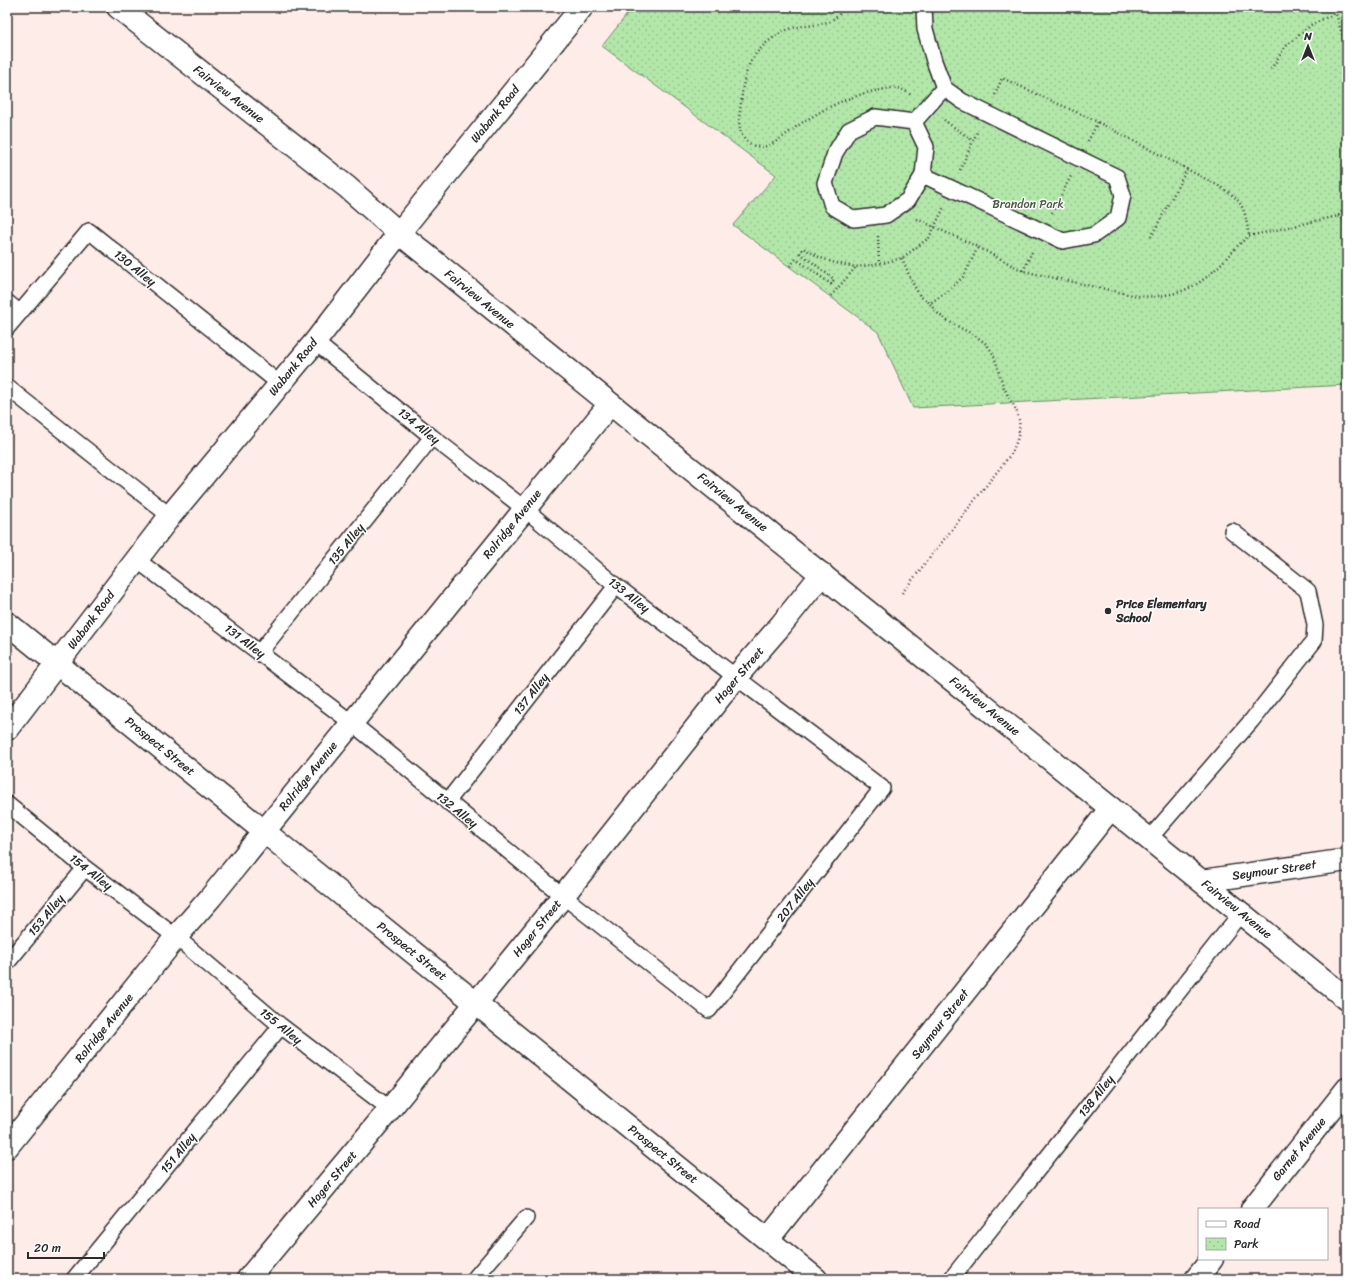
<svg xmlns="http://www.w3.org/2000/svg" width="1354" height="1286" font-family="Sriracha,sans-serif">
<style>
.park{fill:url(#park-dots);stroke:#6e896a}
.lines{fill:none;stroke-linecap:round;stroke-linejoin:round}
.lane-casing{stroke:#2b2b2b;stroke-width:18}
.street-casing{stroke:#2b2b2b;stroke-width:25}
.secondary-casing{stroke:#2b2b2b;stroke-width:25}
.path{stroke:#2b2b2b;stroke-width:2.5;stroke-dasharray:1 3;stroke-linecap:butt}
.lane{stroke:#fff;stroke-width:15}
.street{stroke:#fff;stroke-width:22}
.secondary{stroke:#fff;stroke-width:22}
.poi-dot{fill:#2b2b2b;stroke:#fff;stroke-width:1.5}
.labels{text-anchor:middle;dominant-baseline:central;stroke-width:3;stroke-linejoin:round;paint-order:stroke}
.street-label{font-size:12px;fill:#2b2b2b;stroke:#fff}
.park-label{font-size:12px;fill:#4d5a4a;stroke:#fff}
.poi-label{font-size:12px;font-weight:bold;fill:#2b2b2b;stroke:#fff;text-anchor:start}
</style>
<defs>
<pattern id="park-dots" width="8" height="8" patternUnits="userSpaceOnUse"><rect width="8" height="8" fill="#b2e7a9"/><path d="M2 2h.1M6 6h.1" fill="none" stroke="#99c692" stroke-width="1.8" stroke-linecap="round"/></pattern>
</defs>
<rect width="100%" height="100%" fill="#feece9"/>
<filter id="ink" filterUnits="userSpaceOnUse"><feTurbulence type="fractalNoise" baseFrequency=".025" numOctaves="2"/><feDisplacementMap in="SourceGraphic" scale="8" xChannelSelector="R" yChannelSelector="G"/><feConvolveMatrix kernelMatrix="1 2 1 2 8 2 1 2 1" color-interpolation-filters="sRGB"/></filter>
<g filter="url(#ink)">
<path class="park" d="M633 7H1347V385L913 408 878 332 733 225 776 175 602 46Z"/>
<g class="lines">
<g class="lane-casing">
<path id="lane" d="M914 122 926 147 923 175 908 200 886 215 854 219 832 206 825 183 835 153 849 130 875 117 914 122 944 88
M923 175 1063 241 1094 235 1118 218 1123 195 1117 177 962 101 944 88 934 61 925 29 924 7
M7 302 20 313
M7 328 89 231 280 384
M7 387 170 516
M137 560 352 723 563 896 709 1010 882 788 616 586 525 509 432 437 315 342
M260 652 432 437
M447 802 616 586
M7 804 85 868 176 937 281 1026 390 1109
M1149 839 1252 720 1314 641 1315 625 1308 591 1232 531
M7 963 85 868
M74 1279 281 1026
M474 1279 526 1218
M951 1279 1241 913"/>
</g>
<g class="street-casing">
<path id="street" d="M118 7 347 187 399 233
M7 623 816 1279
M1202 881 1347 860
M7 1147 176 937 211 897 610 404
M1252 1209 1347 1089
M768 1239 1111 808
M248 1279 390 1109 563 896 736 677 781 625 822 574
M1196 1279 1212 1259"/>
</g>
<g class="secondary-casing">
<path id="secondary" d="M399 233C714 490 1032 742 1347 999
M7 729 170 516 315 342 399 233 582 7"/>
</g>
<path class="path" d="M844 7C835 27 811 24 793 28 777 32 759 47 751 61 743 77 742 94 740 111 738 125 739 141 755 146 760 147 765 147 770 145 782 139 793 128 805 121 830 105 857 93 886 89 890 88 897 87 901 89 904 90 908 93 911 95
M1334 7 1347 51
M1271 69 1285 47 1311 25 1336 13
M995 95 1002 78 1098 122 1215 184C1243 200 1244 205 1249 236
M944 120 973 141
M1088 141 1098 122
M960 170 978 130
M1052 213 1071 176
M1338 216 1347 221
M917 219 978 247 1023 271 1137 296C1164 298 1188 293 1209 275 1224 263 1234 247 1249 236L1338 216 1347 205
M878 236 879 264
M1151 237 1187 169
M902 258 912 282 920 296 930 303 947 292 964 276 978 247
M790 266 796 259 831 284 834 279 800 253 803 248 821 258 835 263 856 267 879 264 902 258 929 238 944 207
M1023 271 1033 250
M831 296 856 267
M902 593 1011 454C1017 442 1022 429 1018 416 1016 407 1010 400 1006 392 998 377 998 356 986 344 969 328 941 324 930 303"/>
<use href="#lane" class="lane"/>
<use href="#street" class="street"/>
<use href="#secondary" class="secondary"/>
</g>
</g>
<circle class="poi-dot" cx="1108" cy="611" r="4"/>
<g class="labels">
<g class="street-label">
<text transform="translate(229 94) rotate(38)">Fairview Avenue</text>
<text transform="translate(495 114) rotate(-51)">Wabank Road</text>
<text transform="translate(135 268) rotate(39)">130 Alley</text>
<text transform="translate(480 299) rotate(39)">Fairview Avenue</text>
<text transform="translate(293 367) rotate(-51)">Wabank Road</text>
<text transform="translate(419 426) rotate(39)">134 Alley</text>
<text transform="translate(733 502) rotate(39)">Fairview Avenue</text>
<text transform="translate(512 524) rotate(-51)">Rolridge Avenue</text>
<text transform="translate(346 544) rotate(-51)">135 Alley</text>
<text transform="translate(629 595) rotate(38)">133 Alley</text>
<text transform="translate(91 620) rotate(-53)">Wabank Road</text>
<text transform="translate(245 641) rotate(37)">131 Alley</text>
<text transform="translate(739 675) rotate(-50)">Hager Street</text>
<text transform="translate(531 694) rotate(-52)">137 Alley</text>
<text transform="translate(985 706) rotate(39)">Fairview Avenue</text>
<text transform="translate(160 746) rotate(39)">Prospect Street</text>
<text transform="translate(308 776) rotate(-51)">Rolridge Avenue</text>
<text transform="translate(457 810) rotate(39)">132 Alley</text>
<text transform="translate(1274 870) rotate(-8)">Seymour Street</text>
<text transform="translate(91 872) rotate(38)">154 Alley</text>
<text transform="translate(795 900) rotate(-52)">207 Alley</text>
<text transform="translate(1237 909) rotate(39)">Fairview Avenue</text>
<text transform="translate(46 915) rotate(-51)">153 Alley</text>
<text transform="translate(537 928) rotate(-51)">Hager Street</text>
<text transform="translate(412 951) rotate(39)">Prospect Street</text>
<text transform="translate(940 1024) rotate(-52)">Seymour Street</text>
<text transform="translate(281 1026) rotate(39)">155 Alley</text>
<text transform="translate(104 1028) rotate(-51)">Rolridge Avenue</text>
<text transform="translate(1096 1096) rotate(-52)">138 Alley</text>
<text transform="translate(1299 1149) rotate(-51)">Garnet Avenue</text>
<text transform="translate(178 1153) rotate(-51)">151 Alley</text>
<text transform="translate(663 1154) rotate(39)">Prospect Street</text>
<text transform="translate(332 1179) rotate(-50)">Hager Street</text>
</g>
<g class="park-label">
<text x="1028" y="204">Brandon Park</text>
</g>
<g class="poi-label">
<text x="1116" y="604">Price Elementary<tspan x="1116" dy="14">School</tspan></text>
</g>
</g>
<rect width="1354" height="1286" fill="none" stroke="#fff" stroke-width="24"/>
<rect x="12" y="12" width="1330" height="1262" fill="none" stroke="#2b2b2b" stroke-width="1.5" filter="url(#ink)"/>
<rect x="1198" y="1208" width="130" height="52" fill="#ffffff" stroke="#aaaaaa"/>
<rect x="1206" y="1221" width="20" height="6" fill="#ffffff" stroke="#aaaaaa"/>
<text x="1234" y="1228" font-size="12" fill="#2b2b2b">Road</text>
<rect x="1206" y="1238" width="20" height="12" fill="url(#park-dots)" stroke="#aaaaaa"/>
<text x="1234" y="1248" font-size="12" fill="#2b2b2b">Park</text>
<g transform="translate(1308 46)" stroke="#ffffff" stroke-width="3" paint-order="stroke">
<path d="M0-3L7 15L0 10L-7 15Z" fill="#2b2b2b"/>
<text y="-6" font-size="11" font-weight="bold" text-anchor="middle" fill="#2b2b2b">N</text>
</g>
<path d="M28 1252v6h76v-6" fill="none" stroke="#2b2b2b" stroke-width="2"/>
<text x="34" y="1252" font-size="12" fill="#2b2b2b" stroke="#ffffff" stroke-width="3" paint-order="stroke">20 m</text>
</svg>
